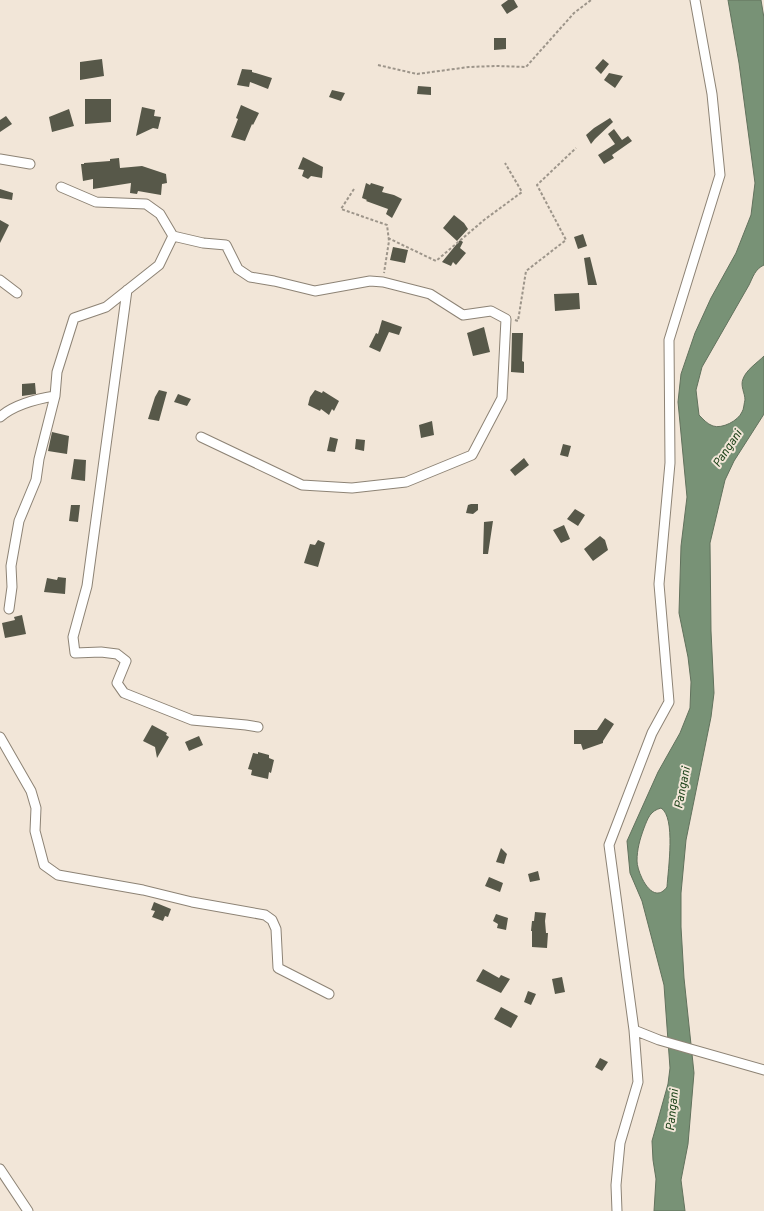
<svg xmlns="http://www.w3.org/2000/svg" width="764" height="1211" font-family="Overpass,sans-serif">
<style>
.water{fill:#789276;stroke:#62725d;fill-rule:evenodd}
.building{fill:#575849}
.lines{fill:none;stroke-linecap:round;stroke-linejoin:round}
.minor-casing{stroke:#8d8375;stroke-width:11}
.path{stroke:#9d958a;stroke-width:2;stroke-dasharray:3 2;stroke-linecap:butt}
.minor{stroke:#fff;stroke-width:9}
.labels{text-anchor:middle;dominant-baseline:central;stroke-width:4;stroke-linejoin:round;paint-order:stroke}
.water-label{font-size:12px;font-style:italic;fill:#183f15;stroke:#f2e6d8}
</style>
<rect width="100%" height="100%" fill="#f2e6d8"/>
<path class="water" d="M728 0H761L764 18V265C755 269 753 277 749 285L702 367 696 390 699 415C703 419 707 424 713 426 722 429 738 421 742 412 744 409 744 403 745 400 745 393 740 386 743 379 746 370 757 363 764 356V414L734 461 725 480 710 543 711 631 714 693 711 717 686 840 681 893V927L684 978 694 1073 688 1144 681 1180 685 1211H654L656 1179 653 1160 652 1141 668 1084 670 1068 667 1027 664 985 642 901 630 873 627 841 658 772 680 733 690 708 691 682 688 657 679 613 681 546 687 497 678 402 681 374 695 333 711 298 736 253 751 215 755 183 739 63ZM661 808C676 817 668 870 667 887 652 907 637 872 637 861 637 849 640 839 644 828 648 818 650 811 661 808Z"/>
<path class="building" d="M508 0H514L518 7 507 14 501 5Z
M494 38H506V49L494 50Z
M102 59 104 76 80 80V62Z
M603 59 609 64 601 74 595 68Z
M242 69 252 70V72L272 78 268 89 250 82 249 87 237 85Z
M609 73 623 76 615 88 604 80Z
M418 86 431 87V95L417 94Z
M332 90 345 93 341 101 329 97Z
M85 99H111V122L85 124Z
M241 105 259 113 253 125 252 124 245 141 231 137 238 119 236 118Z
M142 107 155 110 154 116 161 117 158 129 153 128 136 136Z
M69 109 74 126 52 132 49 117Z
M6 116 12 124 0 132V120Z
M610 118 613 122 595 139 591 144 586 135 594 128Z
M614 129 622 140 628 136 632 141 612 155 614 158 604 164 598 155 615 144 608 134Z
M303 157 323 167 322 178 311 176 308 179 302 176 304 170 298 169Z
M119 158 120 168 142 166 166 174 167 183 162 184 161 195 138 191 137 194 130 193 131 183 93 189V179L83 181 81 164H84V163L110 161V159Z
M366 183 370 185 371 183 384 187 382 192 394 195 402 199 392 218 386 214 388 209 366 201 367 200 362 198Z
M0 189 13 193 12 200 0 198Z
M454 215 464 223 468 229 457 241 443 228Z
M0 220 9 225 0 243Z
M583 234 587 246 578 249 574 237Z
M460 240 463 242 460 248 466 253 456 265 453 262 451 266 442 262Z
M393 247 408 250 405 263 390 260Z
M590 257 597 285H588L584 258Z
M579 293 580 309 555 311 554 294Z
M382 320 402 327 399 335 389 332 380 352 369 347 376 333 378 334Z
M484 327 490 352 473 356 467 333Z
M512 333H523L522 361 524 362V373L511 372Z
M35 383 36 394 22 396V384Z
M159 390 167 392 159 421 148 419 155 397Z
M315 390 322 393 323 391 339 401 334 411 332 409 329 415 321 409 320 411 308 405 310 397Z
M178 394 191 399 187 406 174 402Z
M432 421 434 435 421 438 419 425Z
M52 432 69 436 67 454 48 451Z
M330 437 338 439 335 452 327 451Z
M356 439 365 440 364 451 355 449Z
M563 444 571 446 568 457 560 455Z
M524 458 529 465 515 476 510 470Z
M74 459 86 460 85 481 71 479Z
M471 504H478V510L473 514 466 513 468 505Z
M71 505H80L78 522 69 521Z
M575 509 585 515 578 526 567 519Z
M493 521 488 554H483L484 522Z
M564 525 570 539 561 543 553 530Z
M600 536 605 540 608 550 593 561 584 549Z
M318 540 325 543 318 567 304 563 310 544 315 545Z
M58 577 66 578 65 594 44 592 47 578 57 580Z
M22 615 26 634 5 638 2 623 15 620 14 617Z
M605 718 614 724 603 741V743L583 750 581 744H574V730H597Z
M152 725 167 733 166 735 169 737 157 758 155 747 143 741Z
M199 736 203 745 189 751 185 742Z
M258 752 269 755V758L274 760 271 773 269 772 268 779 251 775 252 770 248 769 253 753 258 754Z
M501 848 507 854 504 864 496 862Z
M538 871 540 880 530 882 528 874Z
M489 877 503 883 500 892 485 886Z
M154 902 171 909 168 917 165 916 163 921 152 917 155 911 151 910Z
M535 912 546 913 545 921 546 933H548L547 948 532 947V931H531L532 921H534Z
M496 914 508 918 506 930 497 928 498 924 493 921Z
M483 969 499 978 501 975 510 979 501 993 476 981Z
M562 977 565 992 555 994 552 979Z
M528 991 536 994 531 1005 524 1002Z
M501 1007 518 1016 511 1028 494 1019Z
M600 1058 608 1062 602 1071 595 1067Z"/>
<g class="lines">
<g class="minor-casing">
<path id="minor" d="M0 159 30 164
M61 187 96 202 146 204 160 214 173 236
M0 280 17 293
M127 290 87 586 73 637 75 653 101 652 117 654 126 661 117 683 124 693 192 720 246 725 258 727
M0 417C15 404 36 399 55 396L57 372 74 318 106 307 159 265 173 236 203 243 226 245 238 269 250 277 274 281 315 291 370 281 383 282 430 294 463 315 491 311 506 319 502 398 472 455 406 482 352 488 302 485 201 437
M9 609 12 587 11 566 19 521 36 480 39 459 55 396
M0 737 31 791 36 808 35 831 44 865 58 875 143 890 192 902 265 915 272 920 276 929 278 968 329 994
M634 1030 659 1040 764 1070
M0 1169 28 1211
M617 1211 616 1185 620 1143 638 1082 634 1030 609 845 652 733 669 702 659 584 670 463 669 340 720 175 712 94 695 0"/>
</g>
<path class="path" d="M378 65 417 74 469 67 496 66 526 67 574 13 591 0
M354 189 341 209 387 225 389 241 384 273
M388 238 436 261 484 220 522 192 505 163
M515 320 518 321 526 271 566 240 537 185 576 148"/>
<use href="#minor" class="minor"/>
</g>
<g class="labels">
<g class="water-label">
<text transform="translate(728 449) rotate(-56)">Pangani</text>
<text transform="translate(683 788) rotate(-79)">Pangani</text>
<text transform="translate(673 1110) rotate(-84)">Pangani</text>
</g>
</g>
</svg>
